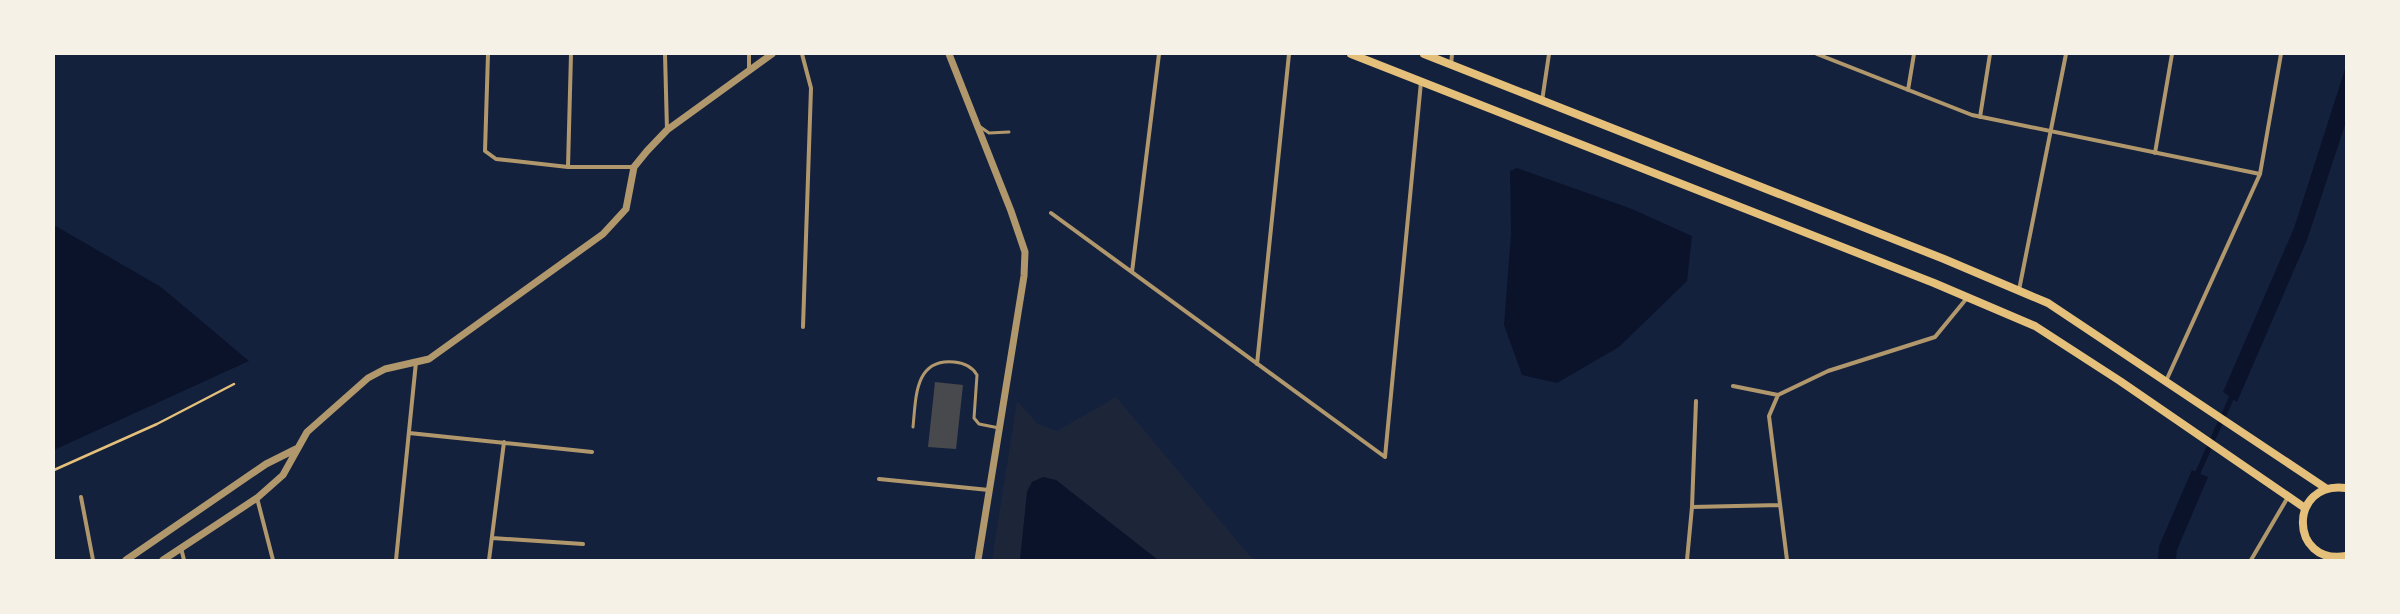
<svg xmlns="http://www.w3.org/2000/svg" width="2400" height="614" font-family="'Exo 2',sans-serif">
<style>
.green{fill:#1d2539}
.water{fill:#0b132b}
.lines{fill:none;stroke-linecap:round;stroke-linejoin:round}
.stream{stroke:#0b132b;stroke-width:5.5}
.building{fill:#48494c}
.path{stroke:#e5c07b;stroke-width:2.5}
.service{stroke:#b1986c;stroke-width:3}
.minor{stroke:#b1986c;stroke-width:4}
.tertiary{stroke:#b1986c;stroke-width:7}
.secondary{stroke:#e5c07b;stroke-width:8}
</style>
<rect width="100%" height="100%" fill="#14213d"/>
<path class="green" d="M1116 397 1249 555 1257 560H1158L1056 480 1028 487 1020 560H992L1017 401 1038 424 1057 431Z"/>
<path class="water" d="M2346 66V122L2307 240 2237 402 2223 392 2294 228Z
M1517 168 1632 209 1692 236 1687 281 1619 347 1557 383 1522 375 1504 325 1511 233 1510 171Z
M54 225 161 287 249 361 54 450Z
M2192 470 2208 477 2177 550 2176 560H2158L2159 546Z
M1043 477 1056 480 1158 560H1020L1027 492 1032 482Z"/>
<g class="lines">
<path class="stream" d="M2195 479 2234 392"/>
</g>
<path class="building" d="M935 382 963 385 956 449 928 447Z"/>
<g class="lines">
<path class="path" d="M54 470 157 424 234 384"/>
<path class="service" d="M979 126 989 133 1009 132
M913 427C916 399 914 358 954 362 964 363 972 366 977 375L974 418 979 424 999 428"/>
<path class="minor" d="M488 54 485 151 496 159 568 167H634
M665 54 667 130
M749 54V69
M802 54 811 88 803 327
M1817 54 1972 115 2260 174
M1451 65 1452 54
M1908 90 1914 54
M1542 101 1549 54
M1980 117 1990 54
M2155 153 2172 54
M568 167 571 54
M1051 213 1385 457
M1132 272 1159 54
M2019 290 2066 54
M1257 364 1289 54
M2166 381 2260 174 2281 54
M1733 386 1778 395
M409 433 592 452
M1385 457 1421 82
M879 479 989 490
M81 497 93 560
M257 498 273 560
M1692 507 1780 505
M492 538 583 544
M181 548 184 560
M396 560 416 362
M489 560 504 442
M1687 560 1692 507 1696 401
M1787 560 1769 416 1778 395 1828 371 1935 337 1967 298
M2251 560 2288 497"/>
<path class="tertiary" d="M949 54 1011 211 1025 252 1024 276 978 560
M126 560 266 464 296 449
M163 560 257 498 283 475 307 432 368 378 385 369 429 359 603 234 626 209 634 167 647 151 667 130 772 54"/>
<path class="secondary" d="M1351 54 1934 283 2035 326 2120 381 2305 508
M1424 54 1944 259 2048 303 2327 489
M2346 488C2288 480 2289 566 2346 556"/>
</g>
<rect width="2400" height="614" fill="none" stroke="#f6f1e7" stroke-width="110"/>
</svg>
